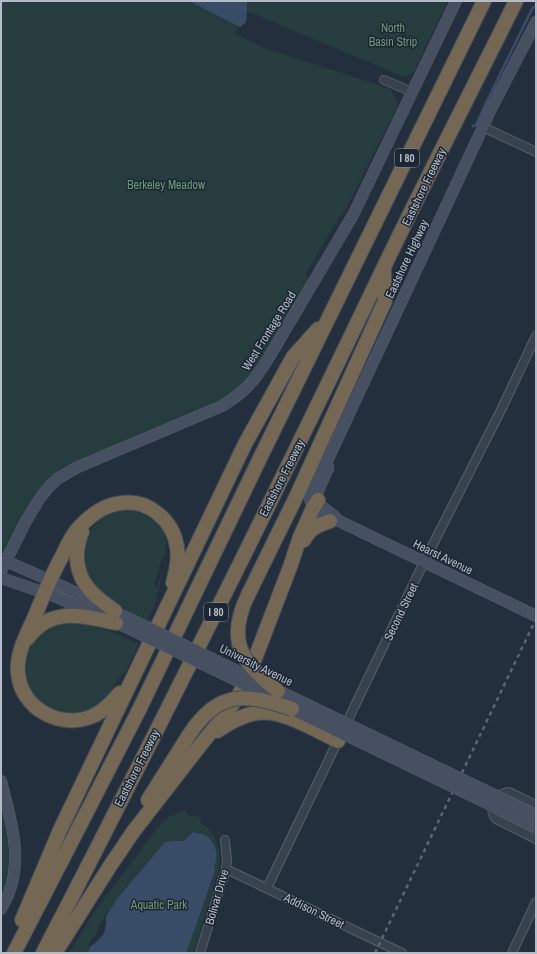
<svg xmlns="http://www.w3.org/2000/svg" width="537" height="954" font-family="'Archivo Narrow',sans-serif">
<style>
.green{fill:#263c3f}
.water{fill:#394c67}
.pier{fill:#242f3e}
.lines{fill:none;stroke-linecap:round;stroke-linejoin:round}
.stream{stroke:#394c67;stroke-width:2.5}
.street-casing{stroke:#565f6c;stroke-width:10}
.secondary-casing{stroke:#565f6c;stroke-width:12}
.highway-casing{stroke:#434c59;stroke-width:16}
.street{stroke:#38414e;stroke-width:8}
.secondary{stroke:#465061;stroke-width:11}
.highway{stroke:#746855;stroke-width:14}
.rail{stroke:#5a6575;stroke-width:2.5;stroke-dasharray:4 4;stroke-linecap:butt}
.secondary-bridge-casing{stroke:#565f6c;stroke-width:12;stroke-linecap:butt}
.highway-bridge-casing{stroke:#434c59;stroke-width:16;stroke-linecap:butt}
.secondary-bridge{stroke:#465061;stroke-width:11}
.highway-bridge{stroke:#746855;stroke-width:14}
.labels{text-anchor:middle;dominant-baseline:central;stroke-width:3;stroke-linejoin:round;paint-order:stroke}
.shield{fill:#1d2633;stroke:#878f9c;stroke-width:1}
.shield-label{font-size:11px;font-weight:bold;fill:#b4bcc9}
.park-label{font-size:12px;fill:#6b9a76;stroke:#1d2633}
.street-label{font-size:12px;fill:#b4bcc9;stroke:#1d2633}
</style>
<rect width="100%" height="100%" fill="#242f3e"/>
<path class="green" d="M1 1H189L240 27 233 33 260 46 387 88C394 92 396 98 398 106L344 213 341 214 306 273 309 282 265 357 236 397 62 475 1 559Z
M247 1H448L413 73 404 77 247 11Z
M128 510 138 512 154 520 164 533 166 540V555L161 561 154 586 157 587 161 575H162C159 591 154 606 148 621L133 614 104 595 92 583 87 575 82 559 87 536 90 530 101 518 107 515 120 511Z
M72 621 99 626 106 629 105 630C117 633 128 639 139 644L125 672C119 677 114 684 113 691L96 708 73 715 65 714 44 706 30 692 25 676 24 664 28 650 31 644 35 637 53 625Z
M1 781 16 854 1 909Z
M186 810 188 816H196L202 818 200 821 201 824 204 825H206L215 838 219 850 220 863 217 876 194 953H69L95 911 159 826 171 816Z"/>
<path class="water" d="M189 1H247V11L246 22 240 27Z
M193 832C198 833 204 834 208 837 216 844 219 857 214 866L215 870 197 923 186 953H88L93 939 117 899 165 842 173 841H184Z"/>
<path class="pier" d="M106 913V926L103 935 94 944 88 947 92 939 96 934 100 924Z"/>
<g class="lines">
<path class="stream" d="M473 126 476 125 485 105 532 9 536 5"/>
<g class="street-casing">
<path id="street" d="M384 80 412 92
M483 127 536 152
M536 805 509 792C496 793 487 808 496 819L536 839
M226 869 402 953
M267 888 424 562 502 408 536 336
M200 953 226 869 227 860 225 840
M512 953 536 902"/>
</g>
<g class="secondary-casing">
<path id="secondary" d="M536 22 489 113 483 127 328 459C322 466 311 482 310 492 309 505 316 517 329 520 332 521 336 521 339 521L536 616
M328 466V468L318 491V500L321 506 333 515 339 521
M1 559 49 580 134 621
M1 571 26 521 40 498 48 488 57 479 78 467 222 406C244 393 255 380 268 359L353 215 456 1
M1 578 54 596 130 629
M1 781C10 817 23 856 9 893 7 898 4 904 1 909"/>
</g>
<g class="highway-casing">
<path id="highway" d="M82 532C74 551 75 573 89 589 96 598 106 604 115 611
M304 540C311 527 317 526 330 521
M248 595 297 495 385 301 384 270
M28 638C51 606 84 616 116 623
M120 693C112 702 104 711 93 716 61 730 21 709 18 673 16 653 27 634 35 616 43 596 50 579 60 560 65 551 69 540 76 531 87 518 103 505 121 503 148 499 173 520 177 547 179 559 176 571 173 583
M217 731C229 723 242 715 257 713 282 709 315 730 338 741
M148 800 189 735
M22 920 60 830 245 444 293 357 318 329
M14 953 77 831 139 710 262 454 484 1
M43 953C160 727 273 499 383 269 426 179 472 90 516 1
M55 953 110 866 133 832 202 743 226 714 240 693 251 669 290 567 300 537 313 508 318 500"/>
</g>
<use href="#street" class="street"/>
<use href="#secondary" class="secondary"/>
<use href="#highway" class="highway"/>
<path class="rail" d="M375 953 536 619"/>
<g class="secondary-bridge-casing">
<path id="secondary-bridge" d="M134 621 536 815
M130 629 269 696 292 709 536 827"/>
</g>
<g class="highway-bridge-casing">
<path id="highway-bridge" d="M248 595C226 640 241 663 278 691
M189 735C218 690 245 693 292 709"/>
</g>
<use href="#secondary-bridge" class="secondary-bridge"/>
<use href="#highway-bridge" class="highway-bridge"/>
</g>
<g class="labels">
<g class="shield">
<rect x="395" y="149" width="24" height="18" rx="3"/>
<rect x="204" y="603" width="24" height="18" rx="3"/>
</g>
<g class="shield-label">
<text x="407" y="158">I 80</text>
<text x="216" y="612">I 80</text>
</g>
<g class="park-label">
<text x="393" y="28">North<tspan x="393" dy="14">Basin Strip</tspan></text>
<text x="166" y="185">Berkeley Meadow</text>
<text x="159" y="905">Aquatic Park</text>
</g>
<g class="street-label">
<text transform="translate(424 187) rotate(-64)">Eastshore Freeway</text>
<text transform="translate(407 259) rotate(-65)">Eastshore Highway</text>
<text transform="translate(269 331) rotate(-58)">West Frontage Road</text>
<text transform="translate(282 478) rotate(-63)">Eastshore Freeway</text>
<text transform="translate(443 557) rotate(26)">Hearst Avenue</text>
<text transform="translate(401 612) rotate(-64)">Second Street</text>
<text transform="translate(256 665) rotate(26)">University Avenue</text>
<text transform="translate(137 768) rotate(-63)">Eastshore Freeway</text>
<text transform="translate(217 897) rotate(-74)">Bolivar Drive</text>
<text transform="translate(314 911) rotate(26)">Addison Street</text>
</g>
</g>
<rect width="537" height="954" fill="none" stroke="#b4bcc9" stroke-width="4"/>
</svg>
